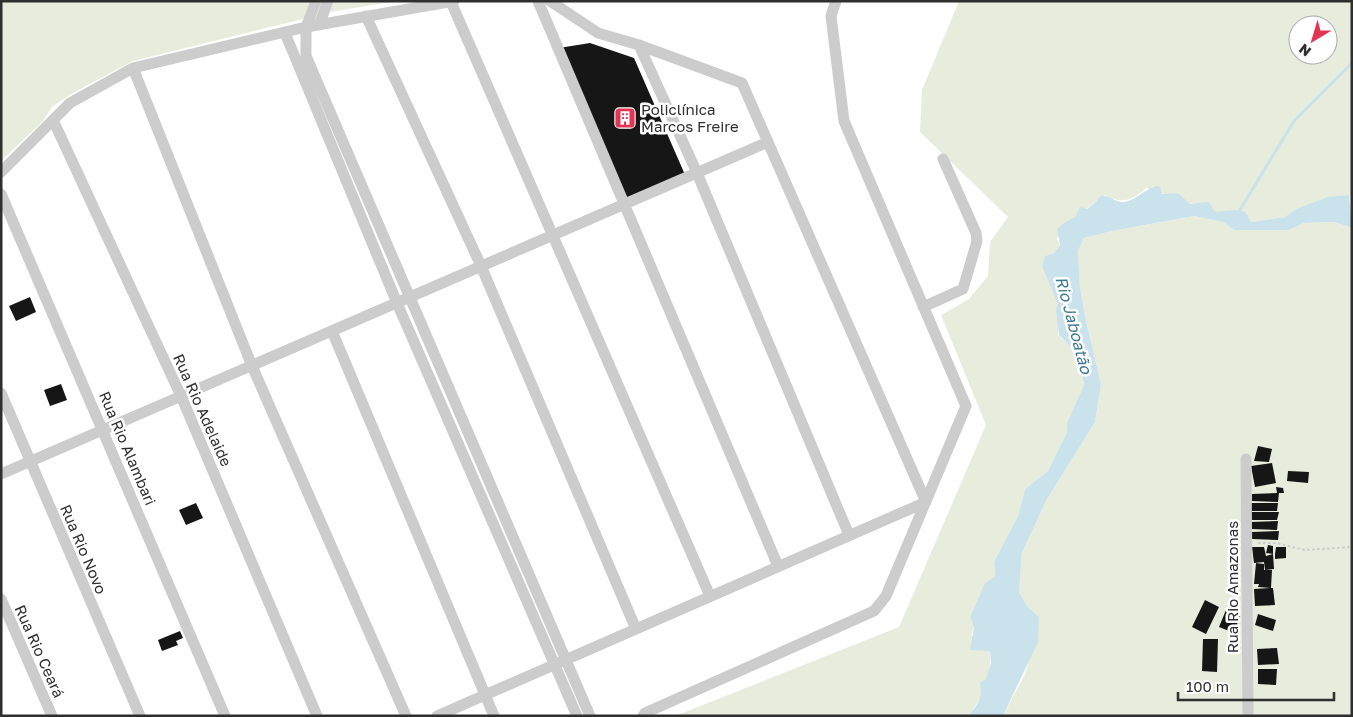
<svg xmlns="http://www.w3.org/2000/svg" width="1353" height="717" font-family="'Golos Text',sans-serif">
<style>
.green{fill:#e7ecdd;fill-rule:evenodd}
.water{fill:#cae2eb}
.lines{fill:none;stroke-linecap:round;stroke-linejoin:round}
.stream{stroke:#cae2eb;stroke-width:3}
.building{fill:#161616}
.path{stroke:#ccc;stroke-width:2;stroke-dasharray:2.5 2.5;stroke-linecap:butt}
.minor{stroke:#ccc;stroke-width:11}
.labels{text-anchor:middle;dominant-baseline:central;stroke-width:5;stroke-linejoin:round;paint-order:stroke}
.poi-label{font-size:15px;fill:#2f2f2f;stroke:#fff;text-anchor:start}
.street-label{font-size:15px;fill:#2f2f2f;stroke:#fff}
.water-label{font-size:16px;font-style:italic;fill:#3e7990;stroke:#fff}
</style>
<rect width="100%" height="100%" fill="#fff"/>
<path class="green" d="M1 1H310L303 19 133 61 71 94 52 107 43 121 1 161Z
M334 1H397L330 12Z
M959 1H1352V207L1349 195 1296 209 1285 217 1251 222 1246 216 1215 212 1198 204 1186 203 1178 193 1168 195 1146 188C1133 200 1122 205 1105 195L1070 221 1061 225 1057 239 1060 245 1054 253 1045 256 1042 266 1059 304 1058 335 1072 348 1080 363 1084 385 1067 423V432L1048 471 1025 489 1018 516 994 562 995 576 985 584 970 617 974 627 971 635 990 651C992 672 983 701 967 716H675L899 627 986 425 941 315 969 299 988 276 990 242 1008 217 920 132 922 90ZM1298 25H1328V55H1298Z
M1194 216 1223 222 1234 230H1289L1304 223 1334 222 1352 228V716H1003L1026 672 1039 617 1027 606 1019 592 1022 553 1047 499 1095 422 1101 384 1085 316 1080 287 1078 251 1084 238 1112 231Z"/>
<path class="water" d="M1157 186 1160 187 1162 194 1178 193 1190 204 1209 202 1215 212 1236 210 1245 212 1251 222 1285 217 1296 209 1328 197 1349 195 1352 228 1334 222 1304 223 1289 230H1234L1223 222 1194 216 1112 231 1084 238 1078 251 1080 287 1085 316 1101 384 1095 422 1047 499 1022 553 1019 592 1027 606 1039 617 1038 642 1003 716H967C978 706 983 697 980 683L986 679 991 663 990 651 970 650 974 627 970 617 985 583 995 576 994 562 1018 516 1025 489 1048 471 1067 432V423L1084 385 1080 363 1072 348 1059 335 1056 311 1058 304 1042 266 1045 256 1054 253 1060 245 1057 230 1061 225 1076 216 1080 207 1087 209 1097 201 1100 196C1109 194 1114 202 1123 202 1136 201 1144 189 1157 186Z"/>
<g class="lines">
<path class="stream" d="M1238 213 1294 121 1352 63"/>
</g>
<path class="building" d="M590 43 634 58 686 177 626 202 559 48Z
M30 297 36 312 16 321 9 306Z
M61 384 67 400 50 406 44 390Z
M1258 446 1272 449 1269 462 1254 461Z
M1272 463 1276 483 1255 487 1251 466Z
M1288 471 1309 472 1308 483 1287 481Z
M1276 487 1283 488 1284 493H1279L1278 502 1252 501V494L1277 493Z
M196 503 203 518 186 525 179 510Z
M1250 503H1278L1277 511H1250Z
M1251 512H1279L1277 520H1251Z
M1278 521 1277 530 1251 529V522Z
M1279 531 1278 540 1252 539V532Z
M1268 545 1273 546V554L1266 553Z
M1252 547H1264L1266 556 1273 554 1274 569 1265 570 1264 562 1254 563Z
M1276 547H1286V558L1275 559V554H1277H1275Z
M1256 563 1264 564V570H1272L1271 588 1258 587 1259 584H1254Z
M1270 588H1273L1275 605 1255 606 1254 589Z
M1205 600 1219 607 1206 634 1192 627Z
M1226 610 1240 616 1234 633 1219 627Z
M1258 614 1276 620 1273 631 1255 625Z
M180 631 183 638 176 641 178 645 162 651 158 640Z
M1203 639H1218L1217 672 1202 671Z
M1277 648 1279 664 1258 665 1257 649Z
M1258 669H1277L1276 685 1258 684Z"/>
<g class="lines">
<path class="path" d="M1258 543H1276L1305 550 1352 547"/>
<path class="minor" d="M316 1 306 27V56L590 716
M538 1 778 566
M550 1 598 33 639 45 697 173 849 535
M451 2 710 596
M366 16 481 266 636 629
M319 25 328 1
M285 33 397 303 577 716
M133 68 252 366 406 716
M53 120 181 396 317 716
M1 172 70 103 133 68 306 27 454 1
M1 194 225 716
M923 307 963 289 977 241 976 233 943 159
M332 331 494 716
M1 393 140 716
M1246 459 1248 716
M1 474 768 142
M1 599 52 716
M437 716 926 502 742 83 639 45
M643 716 645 713 874 611 886 596 966 406 844 121 831 16 836 1"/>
</g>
<defs>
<g id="building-square" transform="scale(1.125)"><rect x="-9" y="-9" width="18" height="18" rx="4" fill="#e33453" stroke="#fff"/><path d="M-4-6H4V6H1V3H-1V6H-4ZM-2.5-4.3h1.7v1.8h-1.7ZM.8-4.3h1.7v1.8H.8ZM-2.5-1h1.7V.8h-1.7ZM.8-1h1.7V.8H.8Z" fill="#fff"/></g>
</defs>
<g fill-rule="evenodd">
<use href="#building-square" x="625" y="118"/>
</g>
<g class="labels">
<g class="poi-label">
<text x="641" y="109">Policlínica<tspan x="641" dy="17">Marcos Freire</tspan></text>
</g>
<g class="street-label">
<text transform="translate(203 410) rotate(66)">Rua Rio Adelaide</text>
<text transform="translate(128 448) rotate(67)">Rua Rio Alambari</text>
<text transform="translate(84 549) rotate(67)">Rua Rio Novo</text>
<text transform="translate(1232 587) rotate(-90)">Rua Rio Amazonas</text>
<text transform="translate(40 651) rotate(66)">Rua Rio Ceará</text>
</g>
<g class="water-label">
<text transform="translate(1074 325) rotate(75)">Rio Jaboatão</text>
</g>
</g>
<rect width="1353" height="717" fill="none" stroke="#2f2f2f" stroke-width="5"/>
<g transform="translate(1313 40) rotate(218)"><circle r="24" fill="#ffffff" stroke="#acacac"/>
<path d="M0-4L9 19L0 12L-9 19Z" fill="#e33453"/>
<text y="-8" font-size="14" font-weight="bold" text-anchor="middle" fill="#2f2f2f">N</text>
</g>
<path d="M1178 692v8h156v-8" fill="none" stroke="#2f2f2f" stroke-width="2.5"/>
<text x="1186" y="692" font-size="15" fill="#2f2f2f" stroke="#ffffff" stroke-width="4" paint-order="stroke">100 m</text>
</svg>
